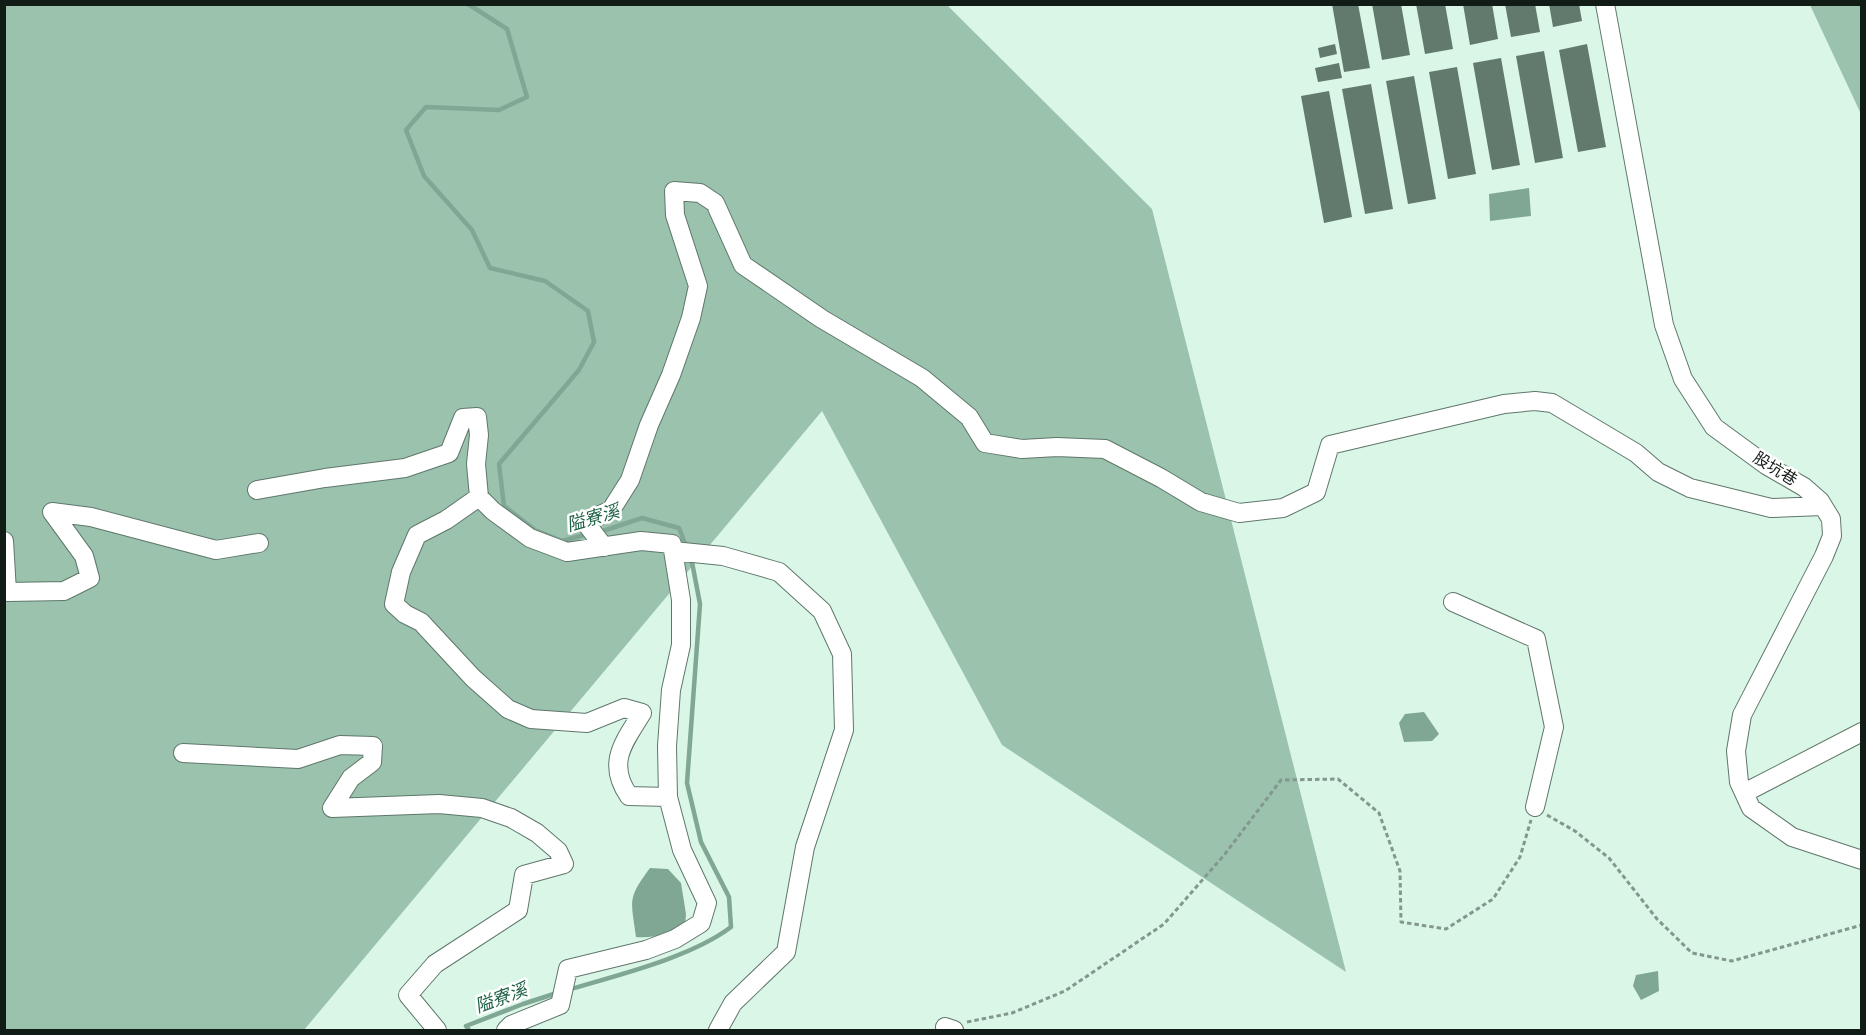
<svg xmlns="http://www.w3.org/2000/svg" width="1866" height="1035" font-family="'Varela Round','Noto Sans TC',sans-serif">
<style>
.forest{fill:#9ac2ad}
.water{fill:#7fa793}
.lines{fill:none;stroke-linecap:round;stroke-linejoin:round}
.stream{stroke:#7fa793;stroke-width:4.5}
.building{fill:#617a6d}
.minor-casing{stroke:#5f776b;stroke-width:20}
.path{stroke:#83988d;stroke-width:3;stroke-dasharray:4.5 3;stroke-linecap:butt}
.minor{stroke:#fff;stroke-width:18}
.labels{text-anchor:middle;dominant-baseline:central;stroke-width:5;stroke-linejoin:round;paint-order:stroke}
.street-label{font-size:16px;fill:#121c16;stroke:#fff}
.water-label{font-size:18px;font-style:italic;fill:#206348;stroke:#fff}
</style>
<rect width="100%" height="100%" fill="#daf6e7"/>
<path class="forest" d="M5 5H947L1152 209 1346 972 1002 745 822 411 304 1030H5Z
M1810 5H1861V114Z"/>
<path class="water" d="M1529 188 1531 216 1490 221 1489 194Z
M1424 712 1439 734 1432 741 1404 742 1399 723 1405 714Z
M650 868 668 869 681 883 686 914 685 926C668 935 655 938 636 937 631 900 627 899 650 868Z
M1658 971 1659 991 1641 1000 1633 986 1636 975Z"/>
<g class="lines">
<path class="stream" d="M468 4 507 29 527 97 499 110 426 107 406 130 424 176 472 230 490 268 545 281 588 311 594 342 579 370 499 464 504 506 535 530 562 541 588 534
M600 532 642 518 679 528 686 546
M568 990C617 975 690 958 731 927L729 897 701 842 687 783 700 604 691 557
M469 1030 466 1026 523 1004 557 993"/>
</g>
<path class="building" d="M1332 4H1358L1370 68 1344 72Z
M1372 4H1401L1410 55 1382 60Z
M1416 4H1445L1453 49 1425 54Z
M1463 4H1492L1498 39 1470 45Z
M1505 4H1535L1540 32 1511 37Z
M1549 4H1579L1582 21 1553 27Z
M1335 44 1337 54 1320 58 1318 48Z
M1587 44 1606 147 1578 152 1559 50Z
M1544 51 1563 158 1535 163 1516 56Z
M1501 58 1520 165 1492 170 1473 63Z
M1339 63 1342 78 1318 82 1315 68Z
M1457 67 1476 174 1448 179 1429 72Z
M1414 76 1436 199 1408 204 1386 81Z
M1371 84 1393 209 1365 214 1342 89Z
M1329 91 1352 217 1324 223 1301 96Z"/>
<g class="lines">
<g class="minor-casing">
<path id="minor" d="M1605 4 1664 325 1683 379 1714 427 1766 465 1804 487 1820 501 1831 519 1832 536 1824 556 1742 715 1736 751 1739 782 1751 808 1792 837 1862 860
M257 490 325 478 405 468 449 453 463 418 477 417 479 435 476 464 479 497 493 511 530 538 567 552 641 541 672 544 681 600V645L671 690 667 746 668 797 682 850 707 903 701 923 675 939 646 950 568 969 560 1005 511 1025 506 1030
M479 497 446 520 417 535 401 572 394 604 405 614 421 622 473 678 508 709 531 719 587 723 624 708 642 713C624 742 606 763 629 796L668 797
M4 541 7 592 64 591 90 578 84 556 52 512 91 517 216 550 259 543
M604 547 585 522 611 510 630 480 649 425 671 375 691 318 698 286 675 215 674 191 700 193 715 203 743 265 822 319 922 378 969 417 985 443 1022 449 1057 447 1105 449 1161 478 1201 502 1239 513 1283 508 1316 492 1330 445 1504 404 1535 401 1552 403 1636 453 1658 472 1690 488 1771 508 1823 506
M673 551 723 556 779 572 822 611 842 654 844 730 805 847 786 952 733 1003 718 1030
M1453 602 1536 639 1554 727 1535 807
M183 753 298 759 340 745 373 746 372 762 351 778 332 808 439 804 482 808 511 818 537 833 558 851 564 864 524 875 518 910 435 964 408 995 437 1030
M1744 793 1862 732
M945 1027 954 1030"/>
</g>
<path class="path" d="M1547 815 1575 831 1609 858 1657 919 1692 953 1732 961 1862 925
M967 1022 1012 1013 1065 991 1164 924 1225 854 1281 780 1338 779 1379 813 1400 871 1401 922 1446 929 1493 899 1520 857 1531 820"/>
<use href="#minor" class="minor"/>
</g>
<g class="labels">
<g class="street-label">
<text transform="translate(1775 469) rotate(32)">股坑巷</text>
</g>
<g class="water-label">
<text transform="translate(593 518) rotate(-16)">隘寮溪</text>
<text transform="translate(501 998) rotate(-20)">隘寮溪</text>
</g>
</g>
<rect width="1866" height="1035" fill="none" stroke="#121c16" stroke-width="12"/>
</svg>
